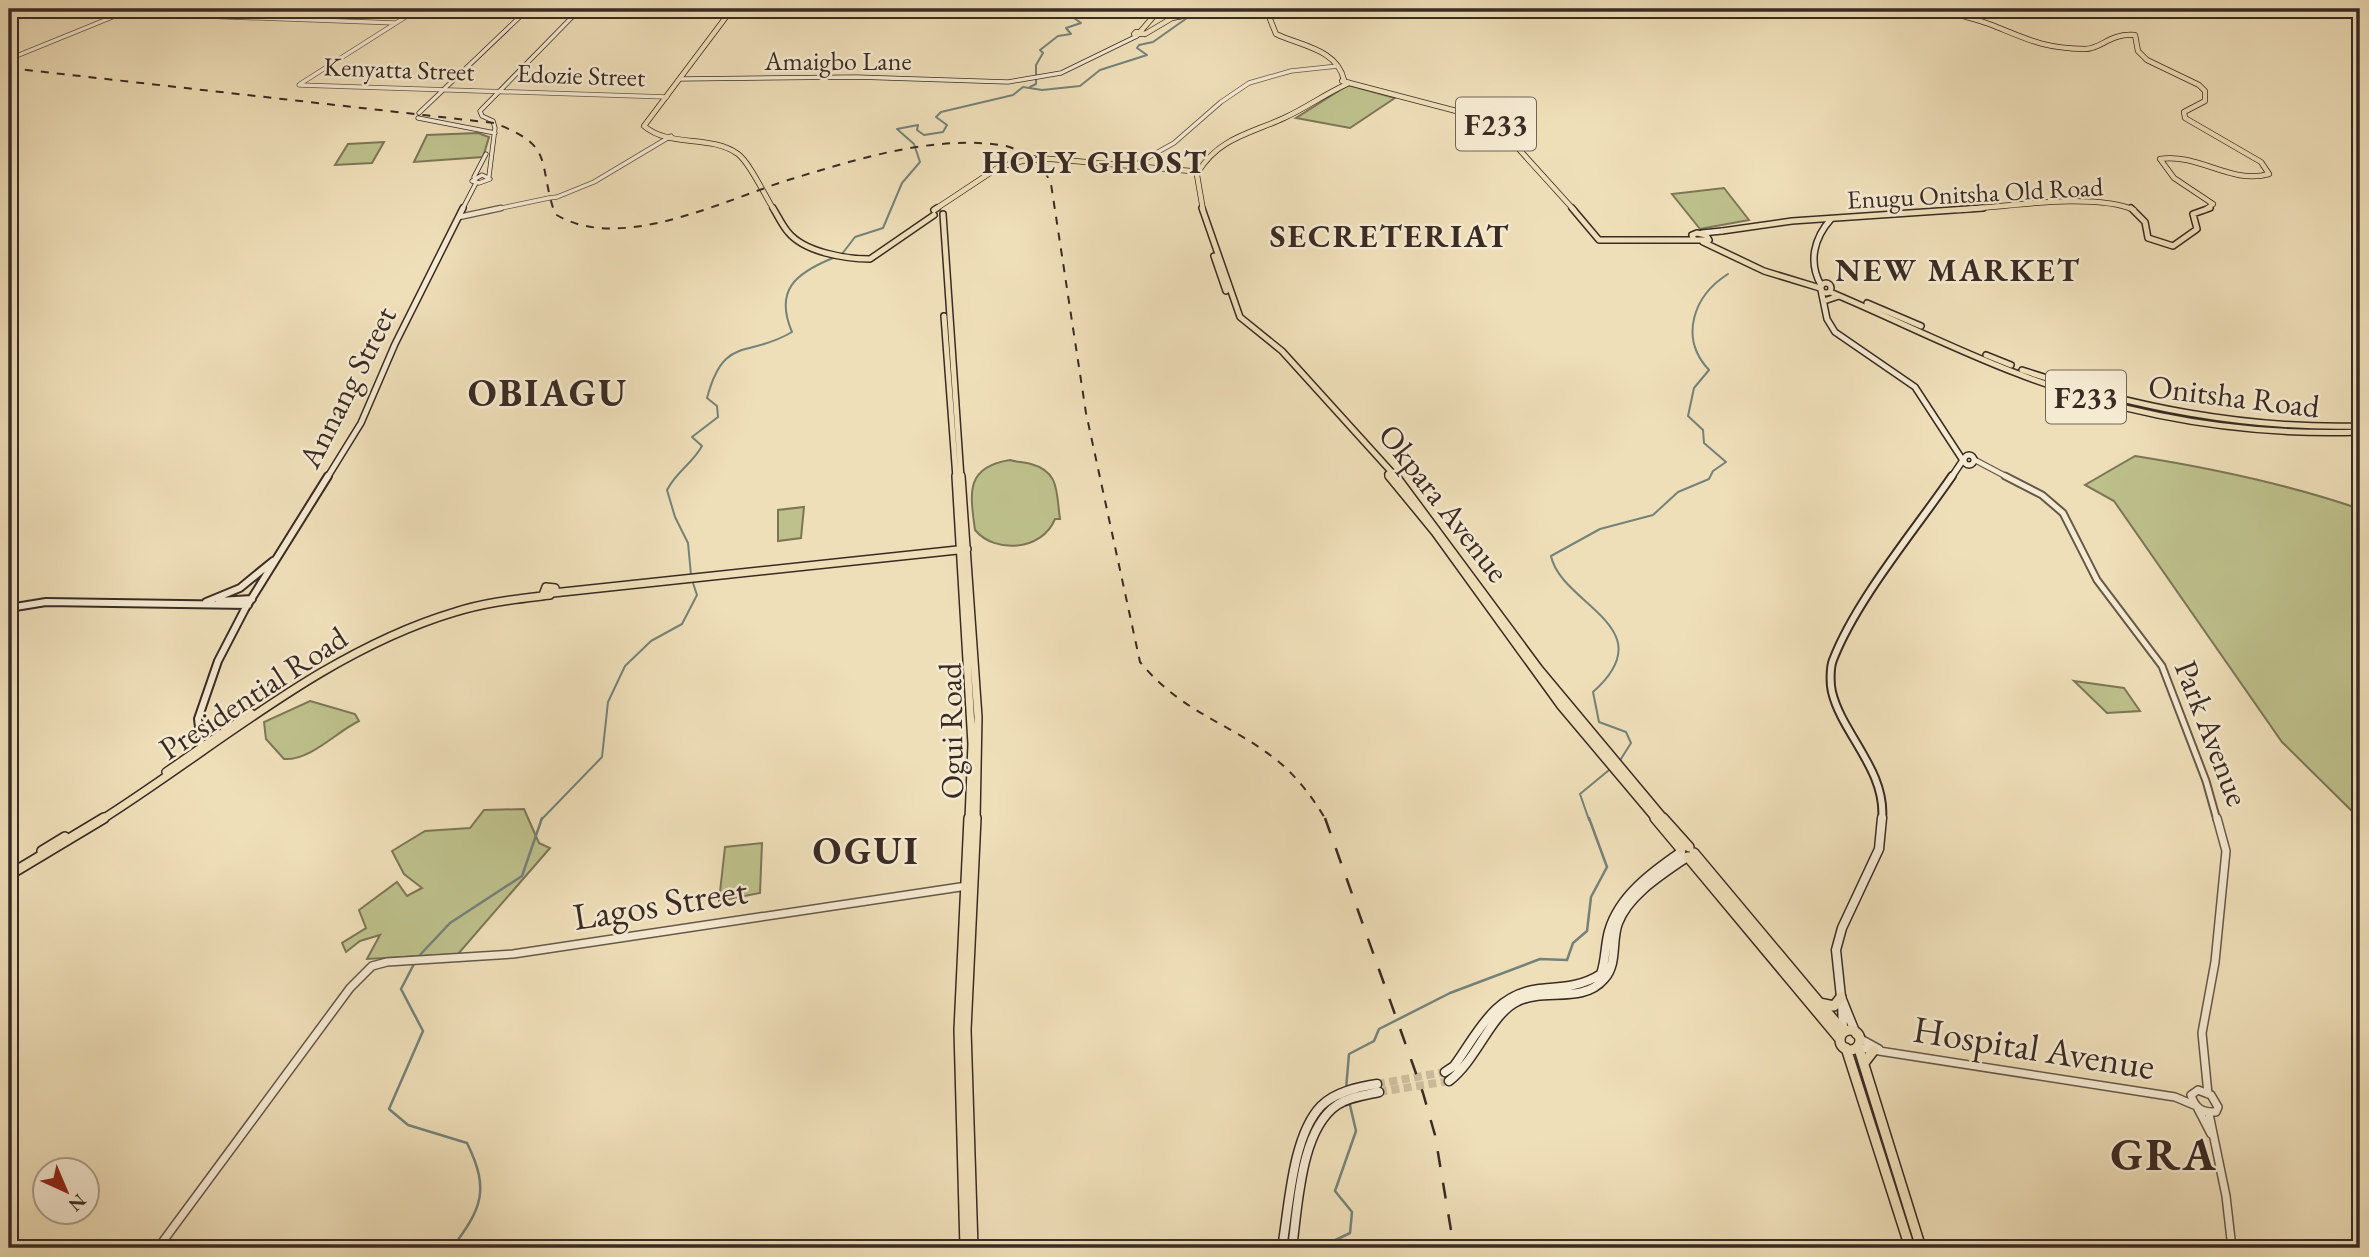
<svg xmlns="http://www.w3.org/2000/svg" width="2369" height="1257" font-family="'EB Garamond',serif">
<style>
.green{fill:#bec18c;stroke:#7c7658;stroke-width:2}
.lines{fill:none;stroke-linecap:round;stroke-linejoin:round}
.stream-far1{stroke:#73827a;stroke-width:2}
.stream{stroke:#73827a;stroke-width:2.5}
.secondary-tunnel{stroke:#cbbb9b;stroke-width:8;stroke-dasharray:8 4.5;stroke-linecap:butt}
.tertiary-far3-casing{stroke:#665849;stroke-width:5}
.tertiary-far2-casing{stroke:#665849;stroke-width:7}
.tertiary-far1-casing{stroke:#665849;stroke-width:9}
.tertiary-casing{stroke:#665849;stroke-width:10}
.secondary-far3-casing{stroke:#392b24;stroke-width:5}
.secondary-far2-casing{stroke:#392b24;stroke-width:8}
.secondary-far1-casing{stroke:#392b24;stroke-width:10}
.secondary-casing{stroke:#392b24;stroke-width:11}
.primary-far3-casing{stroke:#392b24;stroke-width:6}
.primary-far2-casing{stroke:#392b24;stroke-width:8}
.primary-far1-casing{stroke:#392b24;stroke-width:10}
.primary-casing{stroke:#392b24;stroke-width:12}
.tertiary-far3{stroke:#f5ead2;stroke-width:3.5}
.tertiary-far2{stroke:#f5ead2;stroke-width:4.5}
.tertiary-far1{stroke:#f5ead2;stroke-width:5}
.tertiary{stroke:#f5ead2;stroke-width:7}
.secondary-far3{stroke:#f5ead2;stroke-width:3.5}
.secondary-far2{stroke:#f5ead2;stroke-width:5}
.secondary-far1{stroke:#f5ead2;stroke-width:6}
.secondary{stroke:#f5ead2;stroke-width:8}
.primary-far3{stroke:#efdfb9;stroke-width:4.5}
.primary-far2{stroke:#efdfb9;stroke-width:5}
.primary-far1{stroke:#efdfb9;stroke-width:7}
.primary{stroke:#efdfb9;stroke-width:9}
.rail-far1{stroke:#392b24;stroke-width:2;stroke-dasharray:8 8;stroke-linecap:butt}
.rail{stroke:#392b24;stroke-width:2.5;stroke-dasharray:16 16;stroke-linecap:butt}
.tertiary-bridge-casing{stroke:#665849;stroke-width:5;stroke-linecap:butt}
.primary-bridge-casing{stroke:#392b24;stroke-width:6;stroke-linecap:butt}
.tertiary-bridge{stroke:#f5ead2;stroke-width:3.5}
.primary-bridge{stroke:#efdfb9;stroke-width:4.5}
.labels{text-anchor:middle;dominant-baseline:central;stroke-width:5;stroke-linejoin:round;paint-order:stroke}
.far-street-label{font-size:26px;fill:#392b24;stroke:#f5ead2}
.shield{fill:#f5ead2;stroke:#716458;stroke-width:2}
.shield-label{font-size:30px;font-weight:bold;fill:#392b24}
.far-district-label{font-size:32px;font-weight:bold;letter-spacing:2px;fill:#392b24;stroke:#f5ead2}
.street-label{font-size:32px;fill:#392b24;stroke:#f5ead2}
.district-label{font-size:38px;font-weight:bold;letter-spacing:2px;fill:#392b24;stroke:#f5ead2}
.near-street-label{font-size:38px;fill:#392b24;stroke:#f5ead2}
.near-district-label{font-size:46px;font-weight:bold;letter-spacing:2px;fill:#392b24;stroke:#f5ead2}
</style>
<rect width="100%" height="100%" fill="#efdfb9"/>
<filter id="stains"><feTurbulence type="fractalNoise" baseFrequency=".00286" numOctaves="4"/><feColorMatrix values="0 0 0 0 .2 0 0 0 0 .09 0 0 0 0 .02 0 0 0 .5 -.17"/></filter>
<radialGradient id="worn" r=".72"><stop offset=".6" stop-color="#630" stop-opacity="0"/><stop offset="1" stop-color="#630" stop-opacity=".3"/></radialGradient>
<path class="green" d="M1348 85 1395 98 1350 128 1296 118Z
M478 133 489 137 483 157 414 162 427 135Z
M384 142 372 163 335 165 348 144Z
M1724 188 1749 220 1700 229 1672 194Z
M2135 456C2211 468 2287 484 2360 509V819L2282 742 2114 501 2085 485Z
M1010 460C1015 462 1024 462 1031 464 1060 472 1056 492 1060 519H1055C1042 551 995 554 975 530 970 493 965 467 1010 460Z
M804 507 801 538 778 541V510Z
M2074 681 2124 688 2140 711 2107 713Z
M310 701 355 714 359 721C336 732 310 761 284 759L266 739 264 722Z
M524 809 539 843 550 848 458 954 367 959 380 935 360 941 346 952 342 943 366 928 359 910 397 882 407 896 422 888 404 874 392 851 425 831 470 828 484 810Z
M762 843 760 893 719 901 725 847Z"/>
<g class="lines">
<path class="stream-far1" d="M1030 87 1036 84V65L1043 53 1040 50 1058 36 1071 34 1066 28 1081 23 1067 13 1071 9
M842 254 855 237 883 228 902 183 920 162 914 144 897 129 918 125 917 130 924 135 943 132 947 125 936 117 941 112 1013 95 1023 87 1042 90 1080 86 1100 70 1147 55 1137 48 1139 45 1153 42 1187 18 1239 9
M691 575 688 543 675 517 667 490C677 471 692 464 702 446L692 437 718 417 717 406 707 398C724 334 747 359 792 332 774 290 796 273 833 258
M1619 762 1631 743 1626 732 1599 722 1593 692C1666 627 1561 605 1551 556L1600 529 1653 515 1678 492 1709 479 1713 471 1726 462 1704 443 1703 430 1688 416 1694 388 1709 370C1679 338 1693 296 1728 274
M541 820 602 757 608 702 625 666 651 641 682 624 697 595 692 580
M1589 820 1580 794 1609 770"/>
<path class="stream" d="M418 957 450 923 522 876 542 818
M415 962 401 989 423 1031 389 1109 408 1125 467 1143C490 1190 482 1208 452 1248
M1346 1089 1349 1054 1374 1041 1379 1029 1450 993 1540 959 1567 960 1573 943 1587 931 1591 897 1607 867 1589 818
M1319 1248 1350 1233 1352 1212 1335 1191 1356 1131 1349 1101"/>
<path class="secondary-tunnel" d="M1377 1084 1445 1072
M1379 1092 1449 1081"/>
<g class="tertiary-far3-casing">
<path id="tertiary-far3" d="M136 9 203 16 396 23
M9 59 132 9
M300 84 418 9
M299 85 667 97
M1133 166 1174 143 1221 102 1249 83 1291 71 1338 66
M557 197 594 182 671 136
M492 210 549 198"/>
</g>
<g class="tertiary-far2-casing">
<path id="tertiary-far2" d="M459 217 501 208
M1975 460 2009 478"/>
</g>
<g class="tertiary-far1-casing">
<path id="tertiary-far1" d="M2005 476 2042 495 2063 513 2097 580 2162 666 2206 781 2217 820"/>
</g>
<g class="tertiary-casing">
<path id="tertiary" d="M1859 1038 1879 1049
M1860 1048 2175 1097 2194 1105
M2198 1090 2211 1095 2218 1107 2216 1112C2202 1113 2195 1108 2191 1095Z
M2208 1094 2202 1033 2215 962 2226 851 2217 818
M2198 1109 2211 1134
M2209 1114 2226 1196 2232 1248
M158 1248 350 988 372 966 387 962 513 954 967 886"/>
</g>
<g class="secondary-far3-casing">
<path id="secondary-far3" d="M680 79 856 77 1008 82 1061 73 1137 36
M419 113 528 9
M418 118 495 133
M482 175 490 179 479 183 472 181Z
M489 176 495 128 493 121 482 116 480 111 580 9
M474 177 486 154
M462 210 476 183"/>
</g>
<g class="secondary-far2-casing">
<path id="secondary-far2" d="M1702 233 1722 231
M1821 285C1808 262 1814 238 1831 219
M1821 290 1827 319 1835 332 1915 387 1962 459
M1964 460a5 5 0 1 1 10 0a5 5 0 1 1-10 0Z
M327 478 361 423 395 344 463 208
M1951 478 1963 460"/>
</g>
<g class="secondary-far1-casing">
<path id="secondary-far1" d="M219 601 252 599
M206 602 240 588 273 561
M9 608 46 602 248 605
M202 751 198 719 218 661 245 609 328 476
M1882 820C1887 771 1842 734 1832 692 1830 684 1830 667 1833 660 1856 600 1915 530 1952 476"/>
</g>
<g class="secondary-casing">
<path id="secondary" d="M1842 1002 1843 1029
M1856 1034 1841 997 1836 950 1842 928 1879 849 1882 818
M1445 1072 1454 1066C1478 1033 1494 994 1539 989 1561 987 1581 987 1601 974 1606 960 1605 945 1609 931 1619 896 1652 872 1681 852
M1449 1081C1477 1060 1491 1013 1518 1001 1545 988 1583 1004 1604 979 1618 964 1611 941 1618 923 1629 894 1663 874 1687 857
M1282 1248C1289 1208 1292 1136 1321 1106 1335 1092 1358 1087 1377 1084
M1292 1248C1298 1207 1300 1130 1337 1105 1349 1097 1365 1095 1379 1092"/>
</g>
<g class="primary-far3-casing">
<path id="primary-far3" d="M732 9 644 126C670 148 710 134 738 154 750 163 765 196 774 210
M1266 9 1276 34C1301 46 1337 49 1344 80
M1935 9C1954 14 1974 18 1992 25 2029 40 2043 48 2085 49 2102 49 2109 33 2135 35L2138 51 2147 60 2199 85 2205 91V101L2184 112 2185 118 2261 162 2269 174C2231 185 2199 153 2160 159L2174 178 2213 204 2205 210
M1136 32 1145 34H1134Z
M1140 32 1160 9
M1145 34 1172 18 1219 9
M1350 83 1342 81 1464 113 1497 125 1574 210
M1039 158 1191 171
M1198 172C1219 138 1249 134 1284 118 1306 108 1325 94 1347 84
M1197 175 1203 210
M934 210 999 167 1034 158
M1957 210C2003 207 2094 192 2134 210"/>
</g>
<g class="primary-far2-casing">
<path id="primary-far2" d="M773 208C778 216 782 225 788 232 804 252 845 259 870 259L934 215
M1202 208 1240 317 1282 351 1397 478
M1572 208 1599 240H1694
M2131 208 2145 222 2148 238 2173 246 2197 229 2193 214 2210 208
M934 210 937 208
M943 214 961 478
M1722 231 1792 221 1983 208
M1697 233 1706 235 1709 240H1694L1692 235Z
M1703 242 1764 271 1820 288
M1214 256 1226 291
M1821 288a5 5 0 1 1 10 0a5 5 0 1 1-10 0Z
M1830 292C1892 318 1953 349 2016 373 2126 416 2242 436 2360 432
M1824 301 1839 296
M1867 303 1921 326
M944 316 956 478
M1986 355 2011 365
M2022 370C2133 407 2243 429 2360 426
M1388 474 1391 478"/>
</g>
<g class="primary-far1-casing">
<path id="primary-far1" d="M956 476 972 744 969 820
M961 476 978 717 976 820
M1389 476 1435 532 1561 706 1657 820
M1396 476 1539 669 1665 820
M553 593 967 549
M166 772 251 713
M101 820C215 748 324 651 455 612 486 602 518 599 550 595L555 588 546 587 543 595"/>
</g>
<g class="primary-casing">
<path id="primary" d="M1655 818 1681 849
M1663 818 1689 847
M42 851 65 837
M1694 853 1843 1031
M1688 857 1839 1038
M9 875 104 818
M1819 1003 1834 1006 1841 997
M1840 1040a10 10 0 1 1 20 0a10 10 0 1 1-20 0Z
M1846 1048 1910 1248
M1859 1049 1921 1248
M1864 1063 1874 1050
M965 1248 959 1030 969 818
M973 1248 966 1030 976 818"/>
</g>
<use href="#tertiary-far3" class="tertiary-far3"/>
<use href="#tertiary-far2" class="tertiary-far2"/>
<use href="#tertiary-far1" class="tertiary-far1"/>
<use href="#tertiary" class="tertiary"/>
<use href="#secondary-far3" class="secondary-far3"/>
<use href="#secondary-far2" class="secondary-far2"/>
<use href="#secondary-far1" class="secondary-far1"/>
<use href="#secondary" class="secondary"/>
<use href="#primary-far3" class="primary-far3"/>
<use href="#primary-far2" class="primary-far2"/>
<use href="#primary-far1" class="primary-far1"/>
<use href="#primary" class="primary"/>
<path class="rail-far1" d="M9 68 494 123C556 146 537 161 555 214 621 255 727 198 795 178 860 158 938 134 1006 146 1017 149 1029 156 1040 161L1051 184 1086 413 1140 662C1184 715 1230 722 1279 762 1298 778 1313 798 1326 820"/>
<path class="rail" d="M1325 818 1423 1093 1435 1135 1454 1248"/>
<g class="tertiary-bridge-casing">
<path id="tertiary-bridge" d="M549 198 557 197"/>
</g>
<g class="primary-bridge-casing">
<path id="primary-bridge" d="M1035 160H1040"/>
</g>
<use href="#tertiary-bridge" class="tertiary-bridge"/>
<use href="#primary-bridge" class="primary-bridge"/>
</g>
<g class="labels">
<g class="far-street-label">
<text x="838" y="61">Amaigbo Lane</text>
<text transform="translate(399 69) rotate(2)">Kenyatta Street</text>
<text transform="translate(581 75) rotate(2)">Edozie Street</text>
<text transform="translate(1975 193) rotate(-3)">Enugu Onitsha Old Road</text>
</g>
<g class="shield">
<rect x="1456" y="97.5" width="80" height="53" rx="5"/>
<rect x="2046" y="370.5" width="80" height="53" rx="5"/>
</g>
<g class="shield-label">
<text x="1496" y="124">F233</text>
<text x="2086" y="397">F233</text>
</g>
<g class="far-district-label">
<text x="1095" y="162">HOLY GHOST</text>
<text x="1390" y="236">SECRETERIAT</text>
<text x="1958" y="270">NEW MARKET</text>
</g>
<g class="street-label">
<text transform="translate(347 387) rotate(-63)">Annang Street</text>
<text transform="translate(2234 396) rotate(7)">Onitsha Road</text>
<text transform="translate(1444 503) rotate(52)">Okpara Avenue</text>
<text transform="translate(253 693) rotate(-33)">Presidential Road</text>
<text transform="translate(951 731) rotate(-91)">Ogui Road</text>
<text transform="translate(2212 733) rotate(69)">Park Avenue</text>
</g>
<g class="district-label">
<text x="548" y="392">OBIAGU</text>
<text x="866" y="850">OGUI</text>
</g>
<g class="near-street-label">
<text transform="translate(660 903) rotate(-9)">Lagos Street</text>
<text transform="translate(2034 1047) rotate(9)">Hospital Avenue</text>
</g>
<g class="near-district-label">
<text x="2164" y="1154">GRA</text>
</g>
</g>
<rect width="2369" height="1257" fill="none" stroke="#efdfb9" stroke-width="35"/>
<rect x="10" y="10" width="2348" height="1236" fill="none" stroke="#392b24" stroke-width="3.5"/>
<rect x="18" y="18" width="2334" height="1222" fill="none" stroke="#392b24" stroke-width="2"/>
<g transform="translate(66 1191) rotate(136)"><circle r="33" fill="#f5ead2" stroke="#aa9e8c" stroke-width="2"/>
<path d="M0-5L12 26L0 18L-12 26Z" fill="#8f2418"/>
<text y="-10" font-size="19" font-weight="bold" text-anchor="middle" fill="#392b24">N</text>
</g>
<rect width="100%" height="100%" filter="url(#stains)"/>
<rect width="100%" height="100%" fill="url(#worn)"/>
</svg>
